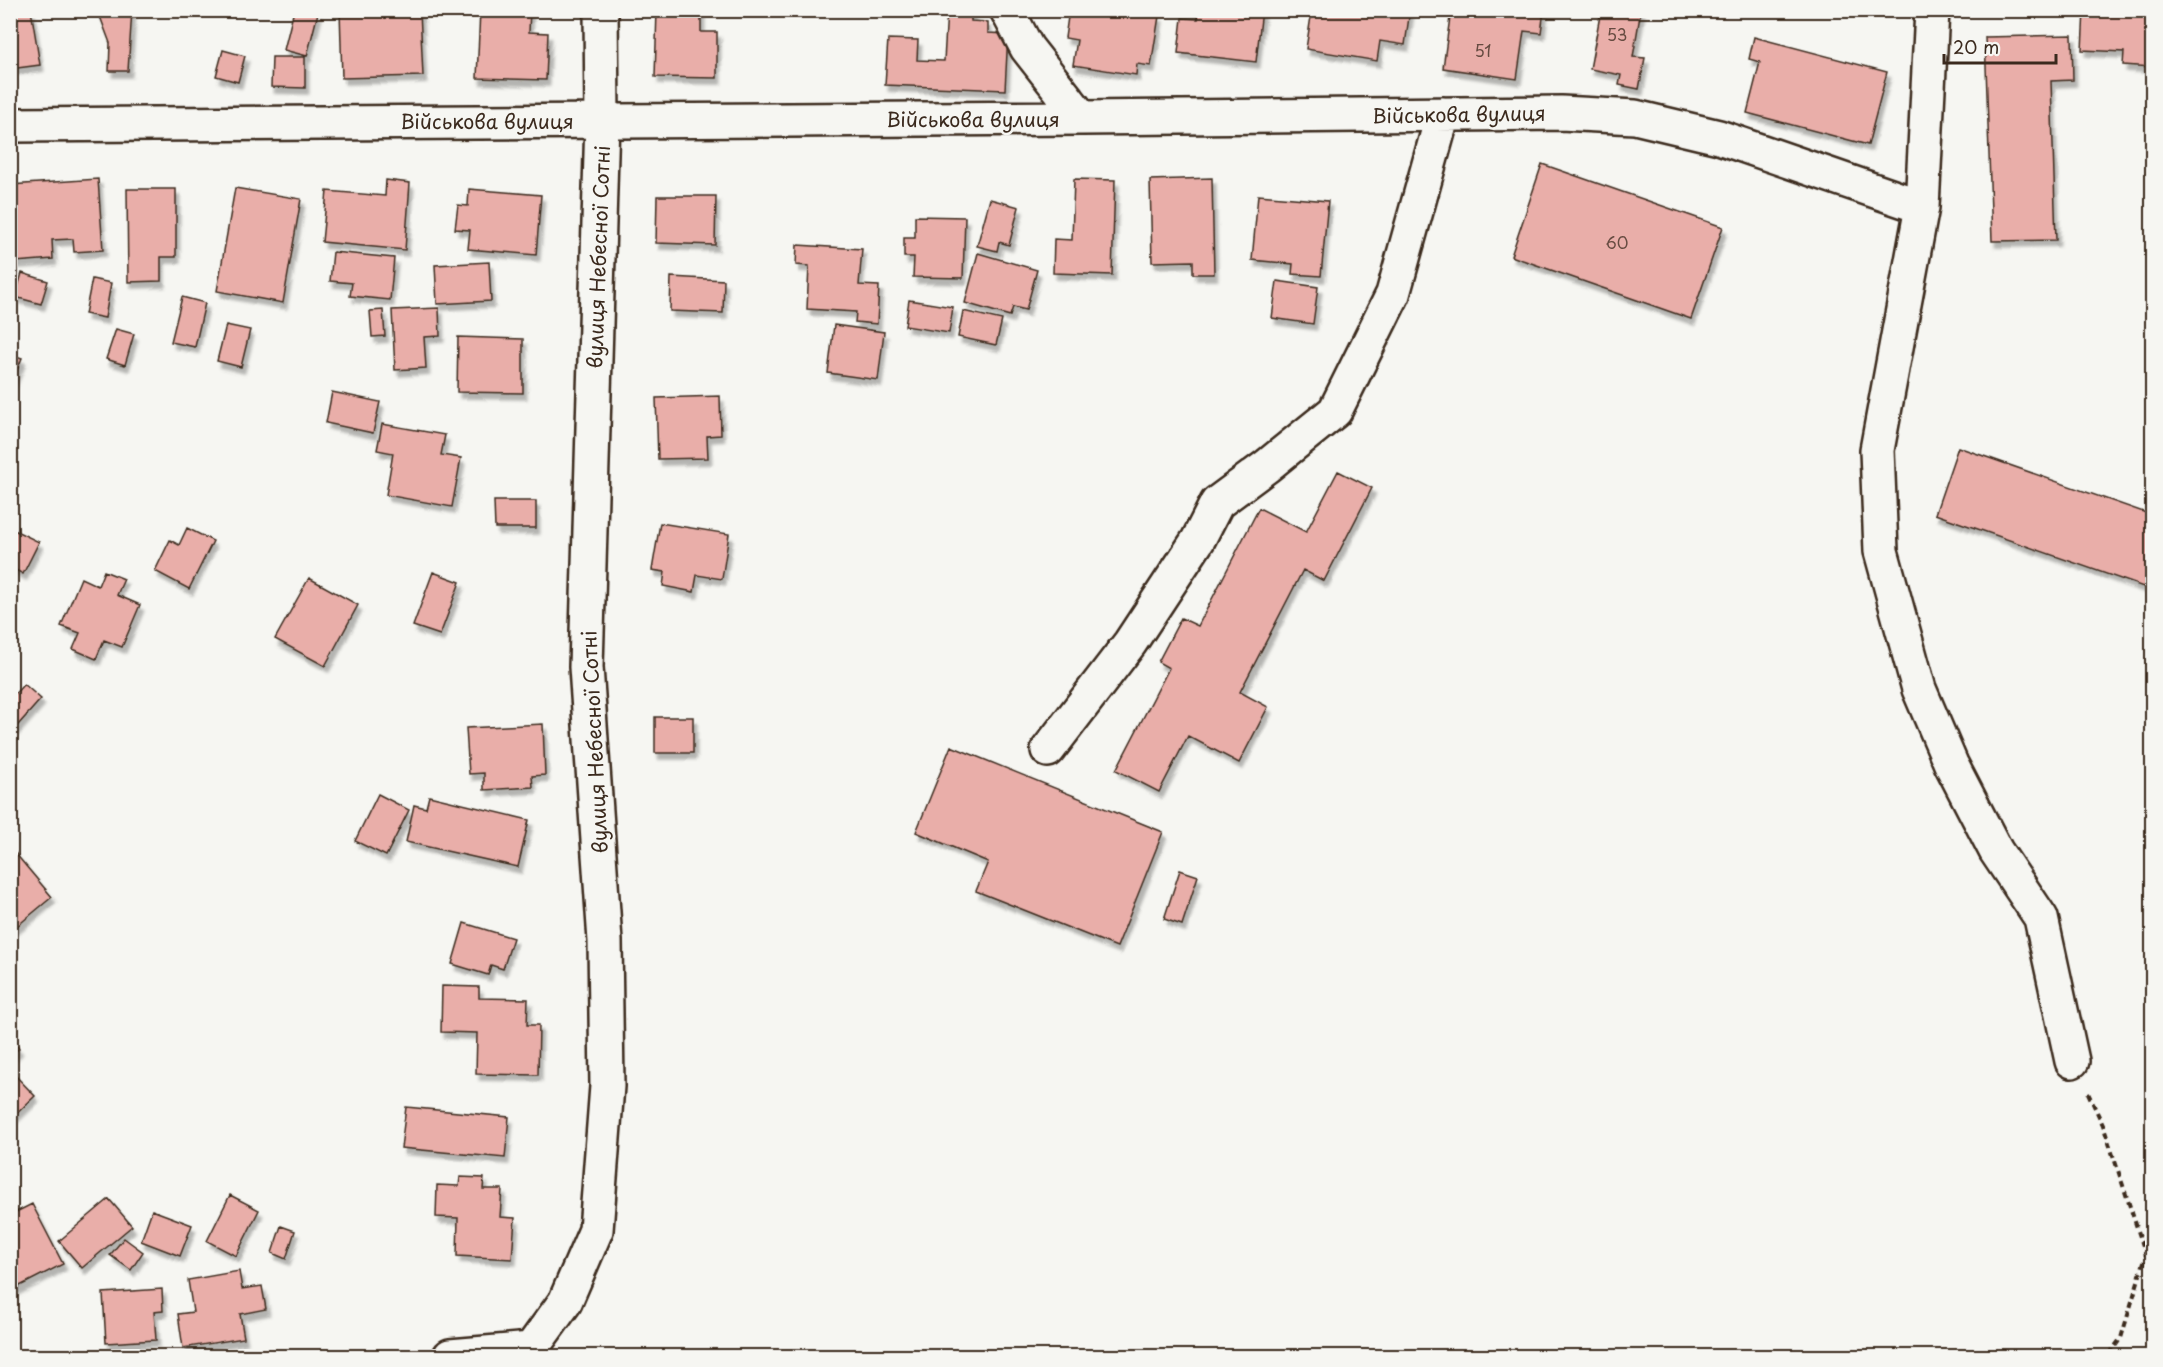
<svg xmlns="http://www.w3.org/2000/svg" width="2163" height="1367" font-family="'Playpen Sans',sans-serif">
<style>
.building{fill:#e9aea9;stroke:#3b2a1e;stroke-width:1.5;filter:url(#shadow)}
.lines{fill:none;stroke-linecap:round;stroke-linejoin:round}
.minor-casing{stroke:#3b2a1e;stroke-width:38}
.path{stroke:#3b2a1e;stroke-width:4;stroke-dasharray:6 4.5;stroke-linecap:butt}
.minor{stroke:#f6f6f2;stroke-width:33}
.labels{text-anchor:middle;dominant-baseline:central;stroke-width:5;stroke-linejoin:round;paint-order:stroke}
.number-label{font-size:16px;fill:#664b41}
.street-label{font-size:20px;fill:#3b2a1e;stroke:#f6f6f2}
</style>
<defs>
<filter id="shadow"><feDropShadow dx="3.5" dy="6" stdDeviation="1.5" flood-color="#0004"/></filter>
</defs>
<rect width="100%" height="100%" fill="#f6f6f2"/>
<filter id="ink" filterUnits="userSpaceOnUse"><feTurbulence type="fractalNoise" baseFrequency=".0167" numOctaves="2"/><feDisplacementMap in="SourceGraphic" scale="12" xChannelSelector="R" yChannelSelector="G"/><feConvolveMatrix kernelMatrix="1 2 1 2 8 2 1 2 1" color-interpolation-filters="sRGB"/></filter>
<g filter="url(#ink)">
<path class="building" d="M10 10H31L40 65 10 69Z
M132 10 128 71H109L110 43 98 11Z
M294 10 318 13 307 56 284 50Z
M340 10H420L423 76 342 78Z
M480 10H530L529 32 548 33 546 80 477 78Z
M657 10H701V32H717V78L655 77Z
M947 10H971V21L988 22V33L1008 34 1005 90 885 85 888 39 918 40 917 60 944 61Z
M1069 10H1121L1159 16 1151 66 1137 64 1136 75 1073 65 1077 40 1065 38Z
M1199 10H1262L1256 62 1178 53 1182 18 1198 19Z
M1312 10H1410L1405 45 1380 41 1377 61 1306 49Z
M1451 10H1544L1541 33 1524 31 1517 79 1443 68Z
M1601 10H1641L1633 57 1645 58 1639 89 1619 85 1621 75 1590 69Z
M2084 10H2152V67L2123 65 2124 52 2082 50Z
M2072 35 2073 80 2051 81 2056 240 1992 241 1985 37Z
M1754 37 1887 72 1868 145 1747 113 1760 62 1749 59Z
M223 50 245 56 238 82 216 76Z
M272 57H305V88L271 87Z
M1542 164 1723 227 1691 319 1511 256Z
M1212 178 1214 274H1193V261L1152 262 1150 180Z
M98 179 103 250 74 252 73 239 52 240 53 259 15 262 10 185Z
M1074 179 1115 180 1112 275 1053 273 1054 239 1072 240Z
M386 180 410 183 405 250 322 242 327 191 385 196Z
M235 188 301 199 283 303 217 291Z
M127 189H176V257H161V281L128 282Z
M469 189 541 195 536 255 468 249 470 230 455 229 458 205 468 206Z
M1258 195 1328 201 1321 276 1292 274 1293 264 1252 260Z
M657 196H716L715 245 656 243Z
M990 199 1019 207 1009 245 999 242 997 251 977 246Z
M915 216 965 217 963 278 913 277 914 257H904V238H915Z
M797 245 862 249 859 285 879 286 877 324 855 322 856 312 807 309 809 266 796 265Z
M333 252 394 258 390 300 350 296 352 283 330 281Z
M978 253 1037 270 1026 310 1013 307 1010 316 965 303Z
M489 262 491 301 437 304 435 265Z
M22 273 48 281 41 304 15 297Z
M671 277 724 280 723 313 670 311Z
M92 279 111 283 105 318 85 314Z
M1277 281 1318 287 1313 324 1272 318Z
M182 297 205 303 195 347 171 342Z
M909 300 953 307 949 333 905 326Z
M439 308 440 336 424 337 426 368 395 370 392 310Z
M383 310 385 336 372 337 370 311Z
M963 311 1002 320 996 345 958 337Z
M226 325 250 330 241 367 217 361Z
M834 325 884 332 878 380 828 373Z
M116 329 134 334 125 365 106 359Z
M458 337 523 339V393L457 392Z
M10 354 22 358 10 388Z
M332 392 380 402 373 433 326 423Z
M720 396 721 435 707 436 708 458 658 459 656 398Z
M382 424 445 435 441 455 461 458 452 507 386 495 393 453 377 450Z
M1958 447 2152 515V590L1935 514Z
M1338 471 1372 488 1324 581 1303 570 1240 692 1268 707 1239 763 1188 736 1159 792 1116 770 1169 668 1158 662 1181 618 1198 626 1259 508 1306 532Z
M494 501H536V528H495Z
M660 523 729 534 722 579 697 575 694 592 663 586 665 572 652 570Z
M10 528 39 542 23 574 10 567Z
M187 528 213 541 189 589 155 571 170 540 179 545Z
M104 571 124 579 117 595 140 605 122 647 104 640 96 659 73 649 80 633 61 626 81 578 98 586Z
M433 572 460 582 440 635 413 626Z
M309 578 358 605 325 666 275 639Z
M24 684 41 699 10 734V699Z
M655 717H693V753H655Z
M543 724 545 775 532 776 533 787 484 790V773L469 774 466 728Z
M951 746 1163 832 1117 947 976 891 988 862 916 832Z
M378 794 409 810 386 856 355 841Z
M429 796 529 820 518 867 406 842 414 805 426 808Z
M10 847 52 897 10 932Z
M1180 870 1198 876 1182 925 1164 919Z
M464 923 513 938 503 969 491 965 488 975 452 964Z
M442 986 479 987V998L528 999 527 1025H539L538 1075 476 1074 477 1033 441 1032Z
M10 1040 19 1048 10 1057Z
M10 1070 35 1096 10 1120Z
M406 1107 509 1117 505 1158 401 1148Z
M460 1177 484 1178 483 1189H502L500 1217 515 1218 512 1259 457 1256 458 1218 436 1217 437 1185 459 1186Z
M230 1195 259 1210 236 1256 207 1241Z
M109 1199 132 1226 82 1268 59 1241Z
M32 1204 63 1264 10 1291V1215Z
M152 1210 192 1225 180 1256 141 1241Z
M281 1226 295 1231 286 1259 272 1253Z
M124 1238 143 1252 131 1270 110 1255Z
M239 1271 242 1289 262 1286 266 1309 240 1314 244 1338 183 1348 178 1314 193 1312 188 1280Z
M162 1289 163 1311 154 1312 156 1340 106 1343 103 1293Z"/>
<g class="lines">
<g class="minor-casing">
<path id="minor" d="M1007 10 1027 48 1082 118
M1932 10 1922 207 1877 450 1881 551 1919 689 1951 764 1996 851 2041 918 2072 1061
M10 125 1082 118 1561 113 1635 117 1719 137 1922 207
M1048 750 1130 643 1198 540 1217 503 1267 466 1335 411 1393 294 1443 114
M531 1349 565 1302 596 1230 607 1086 605 941 586 667 602 120 601 10
M450 1356 531 1349"/>
</g>
<path class="path" d="M2088 1093 2103 1125 2146 1255 2121 1338 2108 1356"/>
<use href="#minor" class="minor"/>
</g>
</g>
<g class="labels">
<g class="number-label">
<text x="1617" y="34">53</text>
<text x="1483" y="50">51</text>
<text x="1617" y="242">60</text>
</g>
<g class="street-label">
<text transform="translate(1459 114) rotate(-1)">Військова вулиця</text>
<text x="973" y="119">Військова вулиця</text>
<text x="487" y="121">Військова вулиця</text>
<text transform="translate(598 257) rotate(-88)">вулиця Небесної Сотні</text>
<text transform="translate(594 742) rotate(-93)">вулиця Небесної Сотні</text>
</g>
</g>
<rect width="2163" height="1367" fill="none" stroke="#f6f6f2" stroke-width="36"/>
<rect x="18" y="18" width="2127" height="1331" fill="none" stroke="#3b2a1e" stroke-width="2" filter="url(#ink)"/>
<path d="M1944 54v9h112v-9" fill="none" stroke="#3b2a1e" stroke-width="3"/>
<text x="1953" y="54" font-size="18" fill="#3b2a1e" stroke="#f6f6f2" stroke-width="4.5" paint-order="stroke">20 m</text>
</svg>
